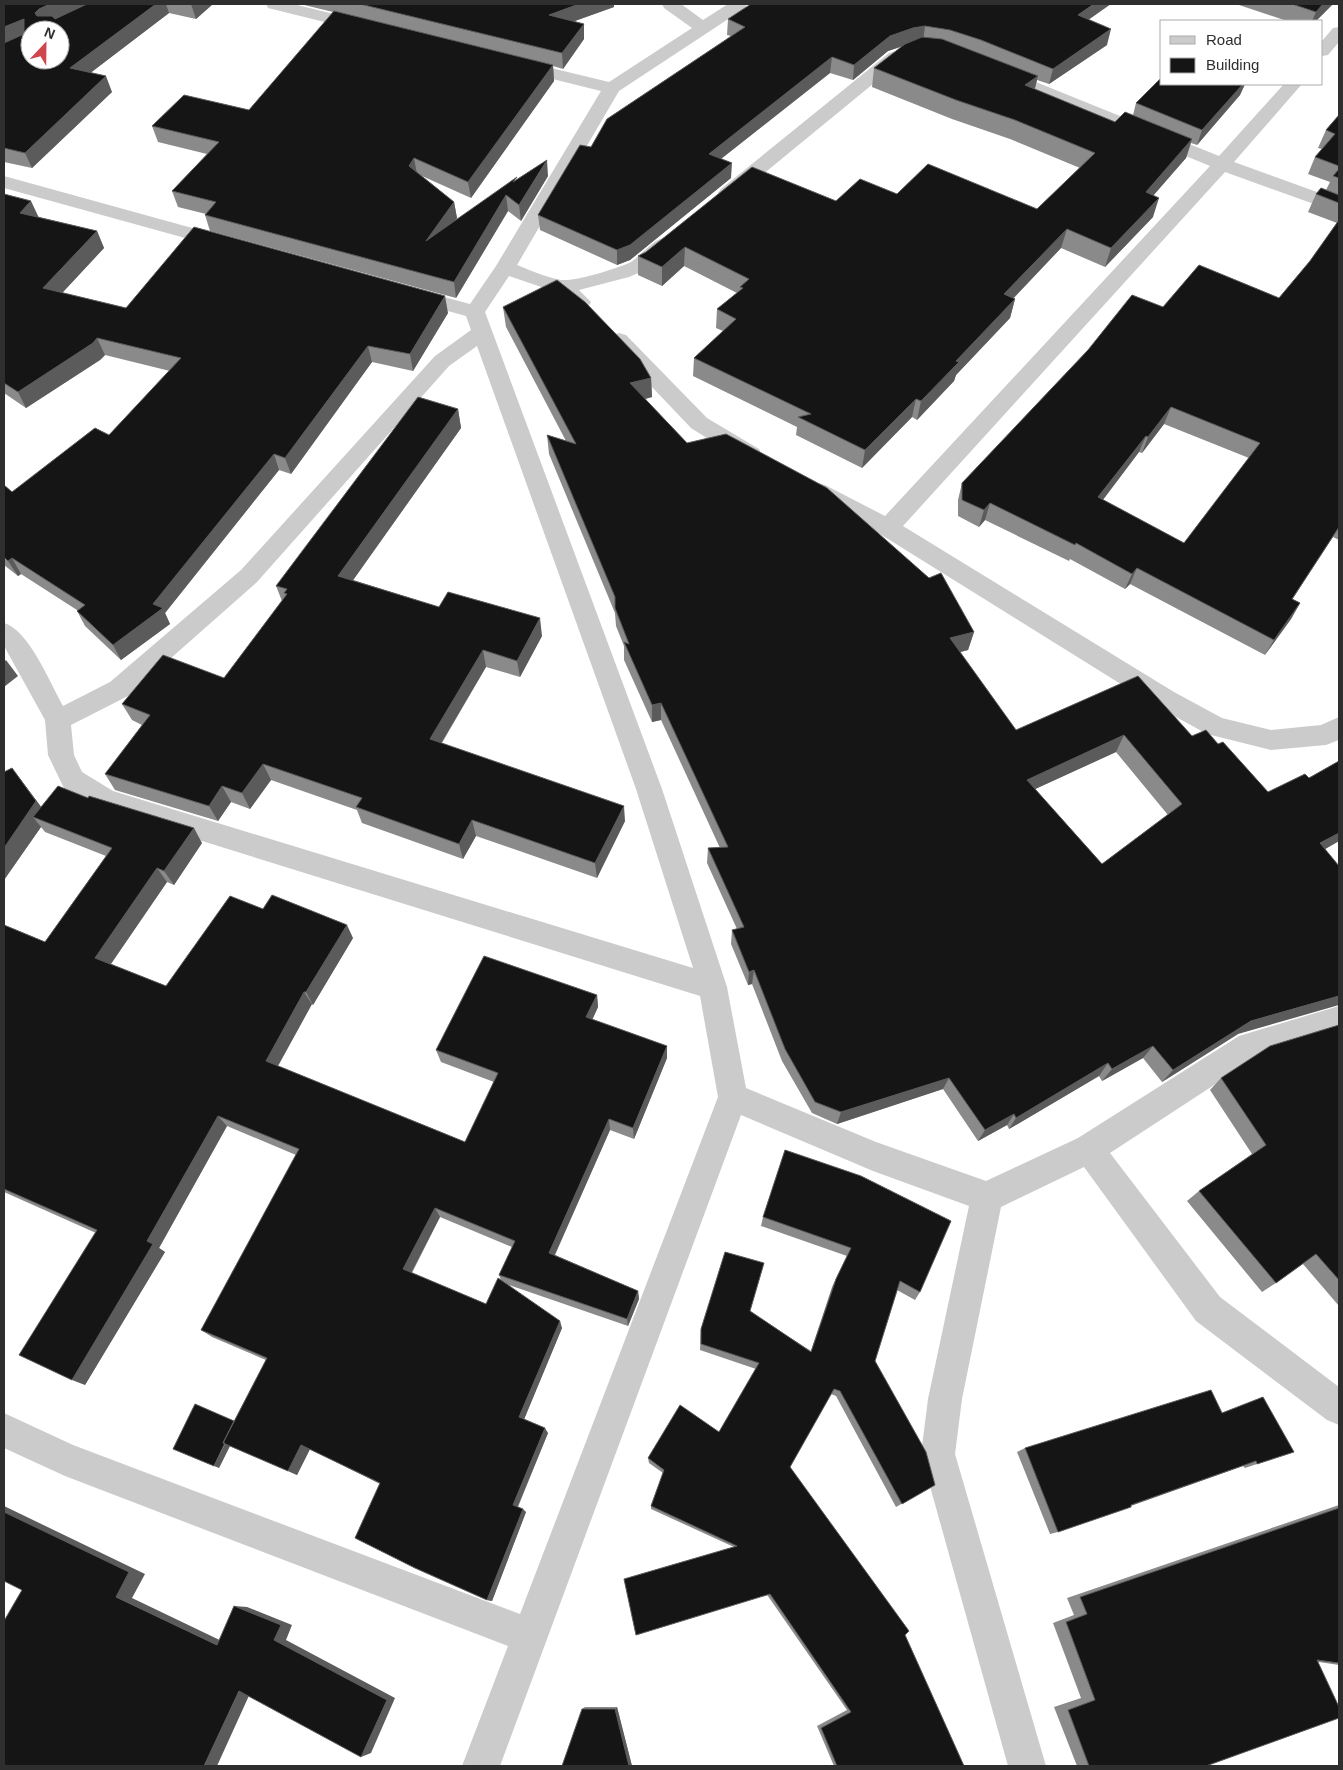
<svg xmlns="http://www.w3.org/2000/svg" width="1343" height="1770" font-family="Arial,sans-serif">
<style>
.lines{fill:none;stroke-linecap:round;stroke-linejoin:round}
.street{fill:#cbcbcb;fill-rule:evenodd}
.wall{fill:#8a8a8a;fill-rule:evenodd}
.shaded-wall{fill:#5b5b5b}
.building{fill:#151515;stroke:#5b5b5b;fill-rule:evenodd}
</style>
<rect width="100%" height="100%" fill="#fff"/>
<g class="lines">
<path class="street" d="M266 4H293L371 23 374 27 371 31 365 32 268 8Z
M662 4H681L703 20 728 4H747L745 8 619 91 517 265C527 269 555 281 565 280 580 280 615 269 629 263 644 255 655 233 674 238L677 242 645 270 629 277 579 290 591 302 588 307 581 309 574 307 556 292 509 276 485 312 662 789 727 987 746 1088 876 1142 986 1181 1078 1138 1239 1036 1339 1006V1032L1257 1057 1110 1153 1220 1297 1339 1387V1425L1327 1420 1196 1321 1084 1167 1001 1207 962 1399 955 1454 1046 1766H1008L921 1454 928 1399 969 1206 873 1171 741 1115 500 1766H462L508 1646 65 1476 4 1448V1413L73 1445 520 1614 718 1097 700 996 96 808 64 788 60 780 48 755 45 720 4 646V623C29 630 50 683 63 706L110 682 241 570 435 356 471 330 466 316 404 299 401 294 404 289 411 288 470 304 496 266 601 91 512 69 509 65 512 61 518 60 609 82 692 28 664 8ZM477 346 636 789 693 968 113 791 82 772 74 755 71 725 128 696 257 582 449 366Z
M1339 27V42L1328 55 1322 56V41L1333 28Z
M903 49 909 50 912 54 909 58 901 61 735 197 728 199 721 197 718 193 721 189 889 53Z
M1001 68 1219 156 1284 84H1302L1234 162 1339 200V213L1225 172 903 526 1174 692 1222 718 1271 730 1321 725 1339 717V740L1326 745 1271 750 1207 734 1156 706 880 534 809 497 806 491 809 485 817 483 825 485 885 516 1210 166 995 77 992 73 995 69Z
M4 176 232 239 235 243 232 247 225 249 4 188Z
M619 333 626 335 707 418 759 449 762 455 759 461 751 463 743 461 691 428 612 345 609 340 612 335Z"/>
</g>
<path class="wall" d="M4 4H213L196 19 169 13 90 73 112 92 32 168 4 162Z
M300 4H614V7L574 21 584 24V39L563 69 553 66 554 81 471 198 422 176 454 202 457 218 455 220 517 180 548 176 521 221 508 211 456 298 210 231 205 215 206 214 178 207 172 191 207 154 158 142 152 126 249 110 333 12Z
M1236 4H1333L1316 21H1287Z
M728 19 1089 20 1107 45 1049 84 1037 80 1035 89 1115 122 1133 115 1136 103 1162 84H1245L1240 95 1197 145 1191 143 1186 158 1153 195V217L1105 267 1061 248 1014 298 1015 299 1010 318 956 375 954 381 917 420 912 417 862 468 796 435 797 427 693 376 694 358 723 331 716 328 717 309 737 293 684 266 662 286 638 275V256L836 201 897 194 1037 209 1080 168 1010 139 952 119 872 87 874 68 901 47 888 51 853 80 830 73 721 159 731 178 630 260 617 265 540 230 538 215 591 147 731 36 727 35Z
M1339 115V540L1333 537 1292 599 1300 603 1291 619 1265 655 1130 584 1125 589 1070 559 1069 561 985 520 979 527 958 516V500L962 483 1163 307 1279 298 1310 261 1337 223 1308 212 1316 194 1326 190 1330 182 1308 174 1315 157 1322 149 1318 148 1326 130ZM1164 424 1249 458 1184 543 1103 500 1139 452 1142 453Z
M4 194 39 217 97 231 104 248 62 293 126 308 448 313 413 371 372 362 291 474 279 470 165 613 170 624 121 660 85 626 77 611V610L21 574 18 576 4 565V485L12 492 109 435 170 371 105 355 100 360 26 408 4 393Z
M503 307 651 378 652 397 645 399 687 443 974 632 968 650 960 652 1016 730 1192 736 1218 744 1268 792 1309 778 1339 761V841L1325 849 1238 1034 1162 1082 1143 1058 1102 1081 1099 1076 1009 1129 1007 1125 978 1141 943 1089 837 1124 812 1113 782 1061 752 984 748 985 731 944 732 930 737 929 707 863 708 848H720L661 720 652 722 624 660V646L616 626 615 613 549 454 547 435 566 441 506 327ZM1116 752 1168 815 1102 864 1035 789Z
M458 409 461 428 353 580 439 607 542 636 520 677 486 667 442 743 625 821 597 878 476 836 463 859 362 823 357 810 271 780 250 809 231 802 218 821 115 790 105 774 142 725 132 720 122 704 224 678 282 601 276 586Z
M4 772 23 783 41 807 202 843 174 885 167 882 111 964 166 986 263 909 353 938 313 1005 312 1004 278 1066 465 1142 494 1082 441 1062 436 1050 597 995 598 1007 592 1020 667 1046V1058L634 1139 610 1130 555 1255 638 1291 639 1299 628 1326 509 1285 562 1328 524 1419 548 1433 518 1507 526 1512 492 1601 487 1600 380 1484 310 1449 297 1475 230 1445 219 1468 234 1421 266 1360 212 1337 201 1330 296 1155 227 1126 159 1248 165 1252 85 1385 96 1233 4 1192V925L45 942 106 856 45 832 41 827 4 880ZM440 1217 512 1247 499 1275 501 1280 486 1304 412 1273Z
M1339 1025V1306L1303 1264 1276 1283 1262 1292 1187 1201 1199 1191 1252 1154 1210 1090 1221 1078Z
M785 1150 920 1292 915 1300 897 1290 875 1361 935 1485 896 1507 836 1396 831 1394 790 1467 905 1635 964 1766H834L817 1726 847 1710 734 1547 651 1509V1506L663 1473 649 1463 648 1458 719 1432 756 1369 700 1350 701 1329 750 1312 811 1351 832 1287 847 1256 761 1226 763 1217Z
M1222 1413 1257 1464 1245 1468 1243 1466 1058 1532 1050 1534 1017 1452 1025 1448Z
M1339 1505V1665L1319 1662 1206 1766H1077L1054 1707 1081 1698 1053 1623 1074 1615 1067 1598Z
M585 1707H617L632 1766H562L582 1709Z"/>
<path class="shaded-wall" d="M50 4H89L42 29 35 13 39 9Z
M156 4H166L169 13 76 84 70 68Z
M191 4H213L196 19Z
M579 4H614V7L550 30 549 15Z
M1094 4H1111L1074 30 1078 15Z
M1323 4H1333L1316 21H1312L1316 12Z
M24 19 30 33 4 45V27Z
M584 24V39L563 69 562 53Z
M925 26 923 42 911 43 888 51 853 80 854 65 890 36 913 28Z
M1111 29 1107 45 1049 84 1053 69Z
M832 57 830 73 708 169 709 154Z
M553 65 554 81 471 198 468 182Z
M106 76 112 92 32 168 25 153Z
M1038 76 1033 95 1025 85Z
M1243 84H1245L1240 95 1197 145 1202 130Z
M1192 139 1186 158 1140 211 1146 192Z
M414 158 417 174 409 166Z
M547 160 548 176 521 221 519 205Z
M732 163 731 178 630 260 617 265V250Z
M506 195 508 211 456 298 454 282Z
M1159 198 1153 217 1105 267 1111 248Z
M31 201 39 218 20 213Z
M454 202 457 218 429 257 426 241Z
M1067 229 1061 248 999 313 1004 294Z
M97 231 104 248 51 305 43 288Z
M685 247 684 266 662 286V267Z
M445 296 448 313 413 371 410 354Z
M1015 299 1010 318 956 375 954 381 917 420 921 401 956 361Z
M97 338 105 355 100 360 26 408 18 392Z
M368 346 372 362 291 474 285 458Z
M651 378 652 397 630 403V383Z
M916 399 912 417 862 468 865 450Z
M1171 407 1164 424 1142 453 1148 437Z
M458 409 461 428 344 593 338 576Z
M1146 436 1139 452 1092 514 1098 497Z
M274 454 279 470 165 613 170 624 121 660 113 645 153 604Z
M990 503 985 520 979 527 984 510Z
M1339 528 1333 537 1282 615 1292 599Z
M12 558 21 574 18 576 8 561Z
M1137 568 1130 584 1125 589 1132 574Z
M1300 603 1291 619 1265 655 1274 640Z
M540 618 542 636 520 677 517 661Z
M974 632 968 650 945 656 950 638Z
M483 650 486 667 434 755 430 739Z
M6 660 18 676 4 687V662Z
M661 703V720L652 722V705Z
M1124 735 1116 752 1020 796 1027 780Z
M263 764 271 780 250 809 242 793Z
M12 768 48 816 33 817 41 827 4 880V848Z
M222 786 231 802 218 821 209 806Z
M624 806 625 821 597 878 595 863Z
M472 820 476 836 463 859 459 844Z
M194 828 202 843 174 885 164 871Z
M1339 833V841L1308 859 1320 843Z
M157 868 167 882 106 971 95 958Z
M347 925 353 938 313 1005 306 992Z
M754 970 752 984 748 985 749 972Z
M304 992 312 1004 274 1073 266 1061Z
M597 995 598 1007 588 1029 586 1017Z
M1339 996V1005L1238 1034 1162 1082 1173 1070 1251 1021Z
M667 1046V1058L634 1139 633 1128Z
M1153 1046 1143 1058 1102 1081 1112 1069Z
M1108 1063 1099 1076 1009 1129 1016 1118Z
M949 1078 943 1089 837 1124 841 1112Z
M1014 1114 1007 1125 978 1141 985 1130Z
M218 1116 227 1126 159 1248 165 1252 85 1385 72 1380 147 1241Z
M609 1119 610 1130 552 1261 549 1253Z
M435 1208 440 1217 409 1277 403 1269Z
M638 1291 639 1299 628 1326 627 1319Z
M560 1321 562 1328 523 1422 519 1417Z
M236 1422 241 1424 219 1468 214 1466Z
M545 1428 548 1433 517 1508 513 1505Z
M301 1445 310 1449 297 1475 288 1471Z
M4 1506 145 1574 132 1598 230 1645H217L116 1597 4 1512Z
M523 1509 526 1512 492 1601 487 1600Z
M234 1606 247 1607 292 1625 286 1640 395 1698 371 1753 361 1757 274 1640Z
M252 1689 217 1766H204L239 1691Z
M617 1707 632 1766H629L615 1709Z"/>
<path class="building" d="M4 4H50L39 9 35 13 37 16H52L55 19 87 4H156L70 68 106 76 25 153 4 148V43L24 34V19L4 27ZM30 30H60V60H30Z
M360 4H579L549 15 584 24 562 53Z
M751 4H1094L1078 15 1111 29 1053 69 981 40 950 30 925 26 913 28 890 36 854 65 832 57 709 154 732 163 630 245 617 250 538 215 580 145 591 147 607 119 745 27 728 19Z
M1292 4H1323L1316 12Z
M334 11 553 65 468 182 414 158 409 166 454 202 426 241 517 177 513 182 547 160 519 205 506 195 454 282 205 215 216 202 172 191 219 142 152 126 184 95 249 110Z
M922 37 942 39 1038 76 1025 85 1115 122 1125 112 1192 139 1146 192 1159 198 1111 248 1067 229 1004 294 1015 299 956 361 959 362 921 401 916 399 865 450 798 417 811 414 694 358 736 319 717 309 743 288 740 287 749 279 685 247 662 267 638 256 646 252 752 167 836 201 860 179 897 194 928 164 1037 209 1095 153 1015 120 956 100 874 68 905 44Z
M1162 77V84H1243L1202 130 1136 103Z
M1339 115V166L1315 157 1335 134 1326 130Z
M1339 169V178L1333 176Z
M1321 188 1339 195V203L1316 194Z
M4 194 31 201 20 213 97 231 43 288 126 308 194 227 445 296 410 354 368 346 285 458 274 454 153 604 163 608 113 645 77 611 85 605 12 558 8 561 4 557V485L12 492 95 428 109 435 181 358 97 338 93 343 18 392 4 383Z
M1339 220V527L1292 599 1300 603 1274 640 1137 568 1132 574 1076 543 1075 545 990 503 984 510 962 500V483L1088 350 1132 295 1163 307 1199 265 1279 298 1310 261ZM1171 407 1260 443 1184 543 1098 497 1146 436 1148 437Z
M557 280 585 302 640 359 651 378 630 383 687 443 726 434 827 488 929 578 941 573 974 632 950 638 1016 730 1138 676 1192 736 1206 730 1218 744 1223 742 1268 792 1305 774 1309 778 1339 761V833L1320 843 1339 866V996L1251 1021 1173 1070 1153 1046 1112 1069 1108 1063 1016 1118 1014 1114 985 1130 949 1078 841 1112 815 1102 785 1049 754 970 749 972 732 930 744 927 708 848 728 847 661 703 652 705 624 642 629 644 615 608V597L547 435 576 444 503 307ZM1124 735 1182 804 1102 864 1027 780Z
M418 397 458 409 338 576 439 607 448 592 540 618 517 661 483 650 430 739 624 806 595 863 472 820 459 844 356 807 362 798 263 764 242 793 222 786 209 806 105 774 150 715 122 704 163 655 224 678 287 594 284 593 287 589 276 586Z
M12 768 36 801 4 848V772Z
M58 786 88 798 89 796 194 828 164 871 157 868 95 958 166 986 230 896 263 909 272 895 347 925 306 992H304L266 1061 465 1142 498 1073 436 1050 484 956 597 995 586 1017 667 1046 633 1128 609 1119 549 1253 638 1291 627 1319 499 1275 515 1241 435 1208 403 1269 486 1304 498 1278 560 1321 519 1417 545 1428 513 1505 523 1509 487 1600 415 1568 355 1538 380 1483 301 1445 288 1471 223 1443 267 1358 201 1330 299 1149 218 1116 147 1241 153 1244 72 1380 19 1355 97 1230 4 1189V925L45 942 112 848 33 817Z
M1339 1025V1280L1316 1254 1276 1283 1199 1191 1266 1145 1221 1078 1270 1046Z
M785 1150 861 1176 951 1221 920 1292 900 1281 875 1361 926 1452 935 1485 902 1504 840 1391 834 1389 790 1467 909 1631 905 1635 964 1766H837L821 1728 851 1712 770 1594 636 1635 624 1579 737 1546 651 1506 664 1470 648 1458 680 1405 719 1432 759 1363 701 1344V1329L725 1252 764 1263 750 1311 811 1352 836 1279 851 1248 763 1217Z
M1211 1390 1222 1413 1263 1397 1294 1452 1257 1464 1256 1461 1131 1505V1507L1058 1532 1025 1448Z
M195 1404 234 1421 223 1443H225L214 1466 173 1449Z
M1339 1508V1663L1317 1660 1339 1707V1718L1206 1766H1089L1068 1710 1095 1700 1066 1622 1087 1614 1080 1597Z
M4 1512 129 1572 116 1597 217 1645 234 1606 281 1625 274 1640 387 1700 361 1757 239 1691 204 1766H4V1621L22 1590 4 1581Z
M582 1709H615L629 1766H562Z"/>
<rect width="1343" height="1770" fill="none" stroke="#2e2e2e" stroke-width="10"/>
<rect x="1160" y="20" width="162" height="65" fill="#ffffff" stroke="#ababab"/>
<rect x="1170" y="36" width="25" height="8" fill="#cbcbcb" stroke="#ababab"/>
<text x="1206" y="45" font-size="15" fill="#2e2e2e">Road</text>
<rect x="1170" y="58" width="25" height="15" fill="#151515" stroke="#ababab"/>
<text x="1206" y="70" font-size="15" fill="#2e2e2e">Building</text>
<g transform="translate(45 45) rotate(22)"><circle r="24" fill="#ffffff" stroke="#ababab"/>
<path d="M0-4L9 19L0 12L-9 19Z" fill="#cf474c"/>
<text y="-8" font-size="14" font-weight="bold" text-anchor="middle" fill="#2e2e2e">N</text>
</g>
</svg>
